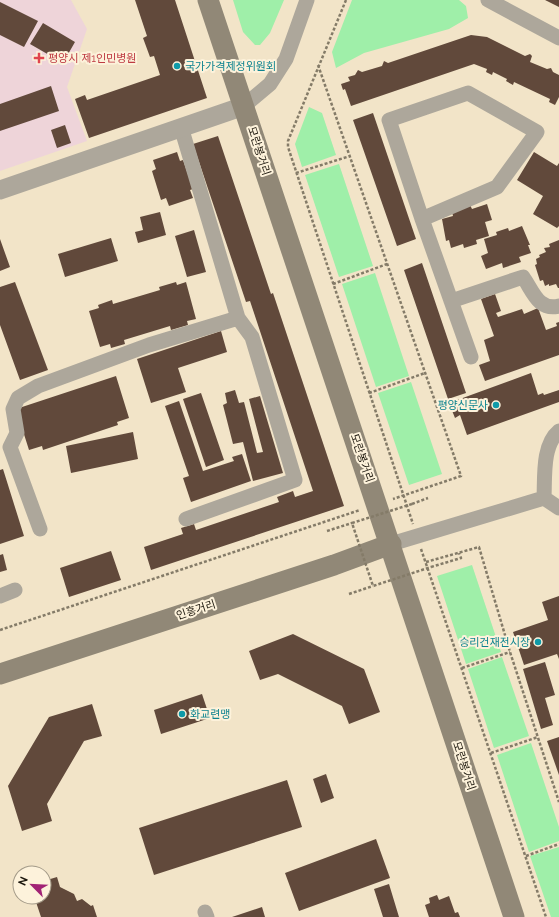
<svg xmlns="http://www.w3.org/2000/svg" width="559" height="917" font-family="Raleway,'Noto Sans KR',sans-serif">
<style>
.medical{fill:#eed4d9}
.green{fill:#9fefa9}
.building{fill:#61493b}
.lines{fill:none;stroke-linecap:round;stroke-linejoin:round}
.path{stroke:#847b68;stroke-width:2.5;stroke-dasharray:3 2;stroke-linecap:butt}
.minor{stroke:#ada79b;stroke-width:15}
.tertiary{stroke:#ada79b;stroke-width:19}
.secondary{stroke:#918877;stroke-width:21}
.path-bridge{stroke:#847b68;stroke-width:2.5;stroke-dasharray:3 2;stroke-linecap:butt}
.health-dot{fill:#e0444e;stroke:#fdf2db;stroke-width:1.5}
.culture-dot{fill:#0f9aa8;stroke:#fdf2db;stroke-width:1.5}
.labels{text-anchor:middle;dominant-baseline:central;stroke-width:4;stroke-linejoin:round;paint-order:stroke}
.health-label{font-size:11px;fill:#be3a42;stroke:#fdf2db;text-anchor:start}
.culture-label{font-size:11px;fill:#0d838f;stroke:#fdf2db;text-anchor:start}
.street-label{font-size:11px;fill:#1b160c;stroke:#fdf2db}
</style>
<rect width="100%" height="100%" fill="#f2e4c8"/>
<path class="medical" d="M0 0H71L87 29 67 87 87 141 0 171Z"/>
<path class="green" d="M233 0H284L270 33 260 45H255L243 32Z
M352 0H459L466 6 468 18 449 29 364 53 336 68 332 52Z
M309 107 322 113 336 155 302 167 295 144Z
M339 164 373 266 339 277 305 175Z
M375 273 409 376 376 387 342 284Z
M411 382 442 474 409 485 378 393Z
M472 565 501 652 466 664 437 576Z
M502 657 529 736 494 748 468 669Z
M531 743 559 827V841L529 852 497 755Z
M559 847V917H551L530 856Z"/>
<path class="building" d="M135 0H175L207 98 89 138 75 99 85 95 87 100 160 75 154 56 150 57 143 38 147 36Z
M545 0H559V7Z
M0 2 38 21 24 47 0 35Z
M43 23 75 42 63 63 30 44Z
M471 35 487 37 525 56 530 54 532 56 530 62 547 69 551 68 553 72 559 75V97L555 105 549 102 550 99 514 82 513 85 506 81 507 79 493 72 492 75 486 72 487 69 474 64 351 106 345 89 343 90 341 84 350 81 348 77 355 75 358 70 362 72 382 66 384 61 388 63Z
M51 86 59 111 0 131V104Z
M373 113 416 239 397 246 353 120Z
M65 125 71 143 57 148 51 130Z
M218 136 271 294 273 293 344 506 151 570 144 547 183 534 181 528 194 524 196 530 279 502 277 497 293 491 295 497 313 491 250 301 246 302 193 144Z
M177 152 180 161 183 160 193 189 190 190 193 198 169 206 166 198 161 200 152 171 156 169 153 160Z
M534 152 557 166 559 163V226L557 228 533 214 543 196 517 180Z
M487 204 492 220 485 222 489 236 476 240 477 244 464 248 463 244 451 248 449 240 446 241 442 219 453 216 452 212 470 205 472 209Z
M160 212 166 235 138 243 135 232 143 230 140 217Z
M522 226 530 245H528L531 253 519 257 521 262 503 268 502 263 486 269 481 256 488 253 484 239 497 235 496 232 508 228 509 231Z
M194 230 206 272 187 277 175 236Z
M111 238 118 261 65 277 58 254Z
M0 239 10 267 0 271Z
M559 240V288H558L556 284 549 286V284L545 286 543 280 540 281 535 265 537 264 536 259 540 257 539 255 546 252 544 248 550 247 549 244Z
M422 263 466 393 448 399 404 270Z
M15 282 48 370 20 380 0 325V287Z
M176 282 177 285 186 282 196 319 187 321 188 325 171 330 170 326 124 340 125 344 111 348 110 344 100 347 89 311 99 308 98 305 112 300 113 304 160 290 159 287Z
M495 294 501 311 496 313 498 317 522 309 524 314 538 308 546 330 557 326 556 323 559 322V355L485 381 479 365 490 361 484 340 494 336 481 299Z
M221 331 227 352 178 368 186 392 151 403 137 359Z
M531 373 538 395 543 393 544 395 559 390V402L467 435 460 415 455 418 449 403Z
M116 376 129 418 117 422 118 425 43 450 42 446 29 450 16 409Z
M235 390 239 403 244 402 257 453 263 452 249 399 260 396 283 473 253 481 243 442 233 444 223 405 227 403 225 393Z
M201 393 224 460 206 467 183 399Z
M179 401 203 471 234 461 232 457 242 454 251 481 191 502 183 478 189 476 165 406Z
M133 432 138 459 71 473 66 446Z
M3 469 24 536 0 544V470Z
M111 551 121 580 69 597 60 568Z
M3 554 7 570 0 572V555Z
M559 596V659L557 654 524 665 513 632 548 620 542 602Z
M293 634 364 669 380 712 349 724 342 706 278 674 260 680 249 651Z
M545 662 555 695 545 698 553 725 541 729 523 669Z
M202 694 210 718 161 734 154 710Z
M92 704 102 736 84 741 47 804 52 821 22 831 8 786 49 717Z
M559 737V775L547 741Z
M326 774 334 798 321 803 313 779Z
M287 780 302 827 154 875 139 828Z
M376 839 390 878 299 911 285 873Z
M57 877 60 887 74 894 77 901 82 899 91 906 93 905 97 917H41L36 902 42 900 40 897H44V885L49 883 47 880Z
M389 884 399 917H383L374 889Z
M437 895 439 900 449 896 455 913 458 912 460 917H429L425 905 430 903 429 898Z
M262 907 265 917H232Z"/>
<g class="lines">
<path class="path" d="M346 0 288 141V147L413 524
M318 65 461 476 393 499
M296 173 350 156
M333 284 387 264
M369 393 425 373
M412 504 428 498
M327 531 352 523
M421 549 546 917
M426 562 479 547 510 652 559 802
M431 567 461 558 459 553
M349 594 373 586
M0 630 360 510
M462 668 510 652
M491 753 538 737
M526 856 559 844"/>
<path class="minor" d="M488 0 559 38
M244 106 270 84 286 59 307 0
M181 127 238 318 252 337 295 480 186 519
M422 219 497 187 537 132 468 93 389 120 422 219 471 357
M451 301 523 277C533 291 538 311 559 306
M544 498 559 508
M40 529 10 447 17 433 13 409 18 398 38 386 149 345 238 318
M391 544 544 498C545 477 542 445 559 431
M0 596 15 590
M205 912 207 917"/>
<path class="tertiary" d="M0 190 244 106"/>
<path class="secondary" d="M208 0 514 917
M0 674 334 565 391 544"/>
<path class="path-bridge" d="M412 504 352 523 373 586 431 567"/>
</g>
<path class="health-dot" d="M37 52h4v4h4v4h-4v4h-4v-4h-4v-4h4z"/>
<g class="culture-dot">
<circle cx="177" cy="66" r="4"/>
<circle cx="496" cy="405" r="4"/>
<circle cx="538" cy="642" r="4"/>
<circle cx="182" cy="714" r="4"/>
</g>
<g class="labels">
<g class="health-label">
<text x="48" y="58">평양시 제1인민병원</text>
</g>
<g class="culture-label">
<text x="185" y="66">국가가격제정위원회</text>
<text x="488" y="405" text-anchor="end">평양신문사</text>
<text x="530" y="642" text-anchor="end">승리건재전시장</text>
<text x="190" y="714">화교련맹</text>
</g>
<g class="street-label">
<text transform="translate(259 151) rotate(72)">모란봉거리</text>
<text transform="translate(362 458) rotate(71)">모란봉거리</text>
<text transform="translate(196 610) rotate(-18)">인흥거리</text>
<text transform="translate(464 766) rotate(72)">모란봉거리</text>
</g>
</g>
<g transform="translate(32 885) rotate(294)"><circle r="19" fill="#fdf2db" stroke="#a39a88"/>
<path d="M0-3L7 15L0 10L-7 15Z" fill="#a22375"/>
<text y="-6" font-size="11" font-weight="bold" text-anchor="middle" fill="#1b160c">N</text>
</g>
</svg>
